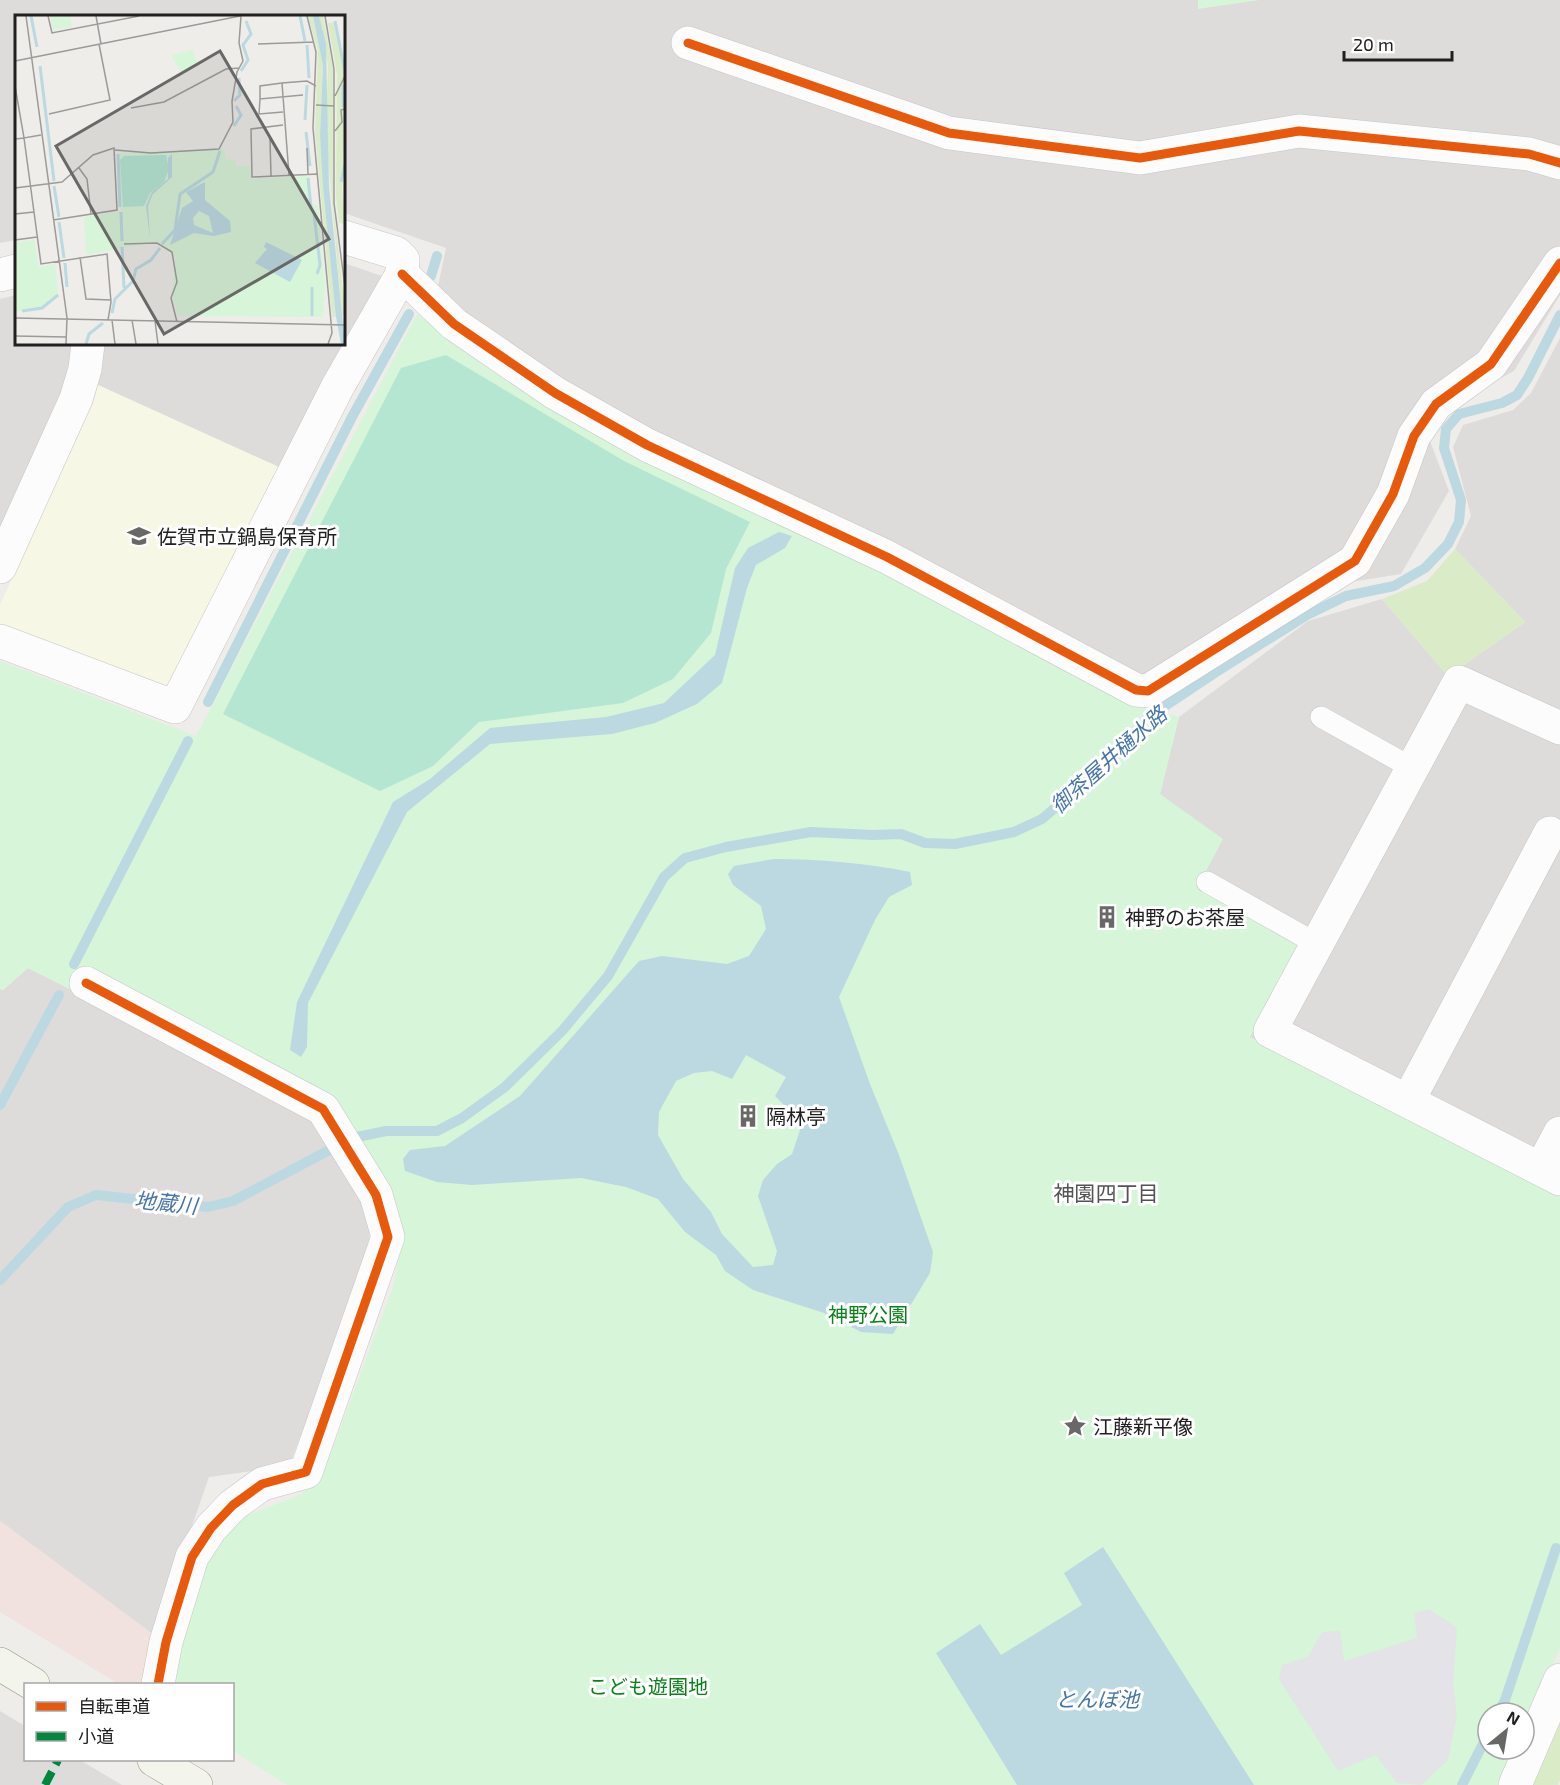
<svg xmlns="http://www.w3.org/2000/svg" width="1560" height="1785" font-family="'Exo 2','Noto Sans JP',sans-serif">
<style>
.residential{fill:#dedcda}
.commercial{fill:#f1e1df}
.education{fill:#f7f7e5}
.religious{fill:#dddcda}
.grass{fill:#daecc7}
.park{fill:#d7f5d8}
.pitch{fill:#b4e6d2}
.plaza{fill:#e4e3e8}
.water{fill:#bcd9e2;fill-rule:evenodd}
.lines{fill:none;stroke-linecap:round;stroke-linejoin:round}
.stream{stroke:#bcd9e2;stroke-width:10}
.lane-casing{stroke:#c7c6c5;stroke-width:22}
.street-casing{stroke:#c7c6c5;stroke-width:34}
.secondary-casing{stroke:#969980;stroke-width:34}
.lane{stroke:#fdfcfc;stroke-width:21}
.street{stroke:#fdfcfc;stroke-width:33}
.secondary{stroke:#f3f4eb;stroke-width:33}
.quiet{stroke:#00873e;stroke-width:8;stroke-dasharray:15 8;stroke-linecap:butt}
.cycleway-casing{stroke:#fff;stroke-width:13}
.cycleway{stroke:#e8590c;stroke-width:9}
.labels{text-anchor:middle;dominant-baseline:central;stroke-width:6;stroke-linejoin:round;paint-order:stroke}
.poi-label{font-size:20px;fill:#202020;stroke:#fff;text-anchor:start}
.park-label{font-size:20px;fill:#098318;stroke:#fff}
.water-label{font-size:21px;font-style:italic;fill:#4675ab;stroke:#fff}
.neighbourhood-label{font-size:21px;fill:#535353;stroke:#fff}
.inset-river{fill:none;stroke:#bcd9e2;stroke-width:3}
.inset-road{fill:none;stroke:#9c9b99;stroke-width:1.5}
.view{fill:#686866;fill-opacity:0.15;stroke:#686866;stroke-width:3}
.inset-edge{fill:none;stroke:#202020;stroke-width:3}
</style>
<rect width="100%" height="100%" fill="#efede9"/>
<path class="residential" d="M0 0H1560V295L1514 371 1451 405 1430 441 1449 491 1401 574 1344 583 1165 693 595 403 469 319 438 286 446 248 344 213V16H16V240L0 243Z
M344 263 382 276 281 468 98 385 105 344H344Z
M16 295V344H76L67 385 0 535V299Z
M1560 338V1197L1249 1037 1296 945 1197 888 1160 794 1179 717 1308 621 1382 599 1448 676 1525 622 1455 549 1471 516 1453 447 1463 425 1513 410 1531 393Z
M28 968 314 1112 367 1209 371 1254 289 1466 209 1477 154 1635 0 1521V989L3 990Z
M0 1711 25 1726 26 1760H80L122 1785H0Z"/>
<path class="commercial" d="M0 1521 154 1635 149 1671 139 1684H119L0 1612Z"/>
<path class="education" d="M98 385 281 468 171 692 0 627V605L94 401Z"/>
<path class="religious" d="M95 1219 193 1233 218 1249 142 1400 0 1329V1300L9 1298 55 1241Z"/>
<path class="grass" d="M1455 549 1525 622 1448 676 1382 599 1427 581Z
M1560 1716V1780L1558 1785H1531Z"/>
<path class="park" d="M1198 0H1259L1198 9Z
M417 314 526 391 856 553 1140 705 1179 717 1160 794 1223 839 1197 888 1297 945 1250 1037 1560 1197V1648L1524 1734V1713H1488V1749H1518L1498 1785H287L233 1751 232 1684H174L177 1658 197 1580 214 1544 243 1517 302 1494 331 1453 394 1284 402 1235 320 1094 72 990 28 968 3 990 0 989V661L196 736Z"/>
<path class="pitch" d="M446 355 624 461 750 522 726 569 711 633 673 679 623 703 479 722 433 766 380 791 223 714 401 368Z"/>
<path class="plaza" d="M1429 1609 1457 1628 1453 1682 1457 1715 1448 1760 1421 1785 1397 1783 1376 1755 1338 1771 1279 1679 1282 1665 1308 1657 1322 1632 1340 1631 1344 1661 1417 1638 1414 1613Z"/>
<path class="water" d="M779 532 792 536 785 548 756 565 747 588 722 683 697 704 655 723 612 734 490 744 407 812 308 1003 307 1047 301 1057 290 1050 297 1002 393 802 430 779 490 728 606 717 664 703 715 655 735 568 748 548Z
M774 859C820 859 866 863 910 872L912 885 889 897 875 920 839 997 870 1084 899 1155 933 1252 930 1273 893 1334 861 1332 824 1313 753 1290 725 1271 716 1255 685 1232 658 1199 626 1187 581 1178 472 1185 437 1182 405 1171 403 1159 410 1150 445 1146 520 1096 639 961 662 956 727 964 749 956 766 929 761 906 733 885 728 874 734 866ZM746 1055 786 1077 775 1096 793 1114 800 1130 792 1154 777 1164 763 1180 758 1196 777 1251 773 1265 753 1267 722 1234 711 1212 683 1179 658 1135 659 1112 676 1081 694 1073 712 1071 732 1079Z
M1103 1547 1254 1785H1017L936 1653 980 1624 1001 1655 1082 1605 1064 1573Z"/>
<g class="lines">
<path class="stream" d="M431 276 437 256
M208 702 352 417 409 314
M74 964 188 741
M0 1105 59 995
M0 1280 68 1207 96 1195 208 1207 233 1201 352 1138 386 1131H437L462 1118 505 1087 562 1031 608 976 664 877 685 858 726 847 811 832 873 835 901 834 925 843 955 844 1014 832 1042 819 1112 759 1147 718 1213 674 1307 615 1346 596 1394 586 1425 568 1448 544 1459 522 1461 500 1444 448 1446 429 1459 414 1502 403 1517 395 1528 378 1560 315
M1498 1713 1505 1700 1556 1548
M1462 1785 1488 1734"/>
<g class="lane-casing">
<path id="lane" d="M1321 717 1412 768
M1207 882 1317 944"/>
</g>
<g class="street-casing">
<path id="street" d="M688 43 949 133 1140 158 1299 131 1529 154 1560 163
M402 274 454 324 555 393 647 445 887 557 1136 690 1148 691 1355 561 1393 494 1414 436 1436 404 1491 364 1560 263
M0 275 16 271
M0 567 76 399 85 369 88 344
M0 641 175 707 338 386 402 274 403 260 396 253 344 237
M1560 728 1459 682 1270 1031 1560 1179
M86 983 323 1109 376 1195 388 1237 306 1472 262 1484 233 1505 211 1528 192 1557 166 1642 158 1684
M1408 1101 1550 833
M1541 1169 1560 1133
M1515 1785 1560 1680"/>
</g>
<g class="secondary-casing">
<path id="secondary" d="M0 1664 33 1684
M154 1760 196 1785"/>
</g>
<use href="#lane" class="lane"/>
<use href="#street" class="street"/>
<use href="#secondary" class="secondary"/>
<path class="quiet" d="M45 1785 58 1760"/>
<g class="cycleway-casing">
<path id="cycleway" d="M688 43 949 133 1140 158 1299 131 1529 154 1560 163
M402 274 454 324 555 393 647 445 887 557 1136 690 1148 691 1355 561 1393 494 1414 436 1436 404 1491 364 1560 263
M86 983 323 1109 376 1195 388 1237 306 1472 262 1484 233 1505 211 1528 192 1557 166 1642 158 1684"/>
</g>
<use href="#cycleway" class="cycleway"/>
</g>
<defs>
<g id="school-bare" transform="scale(1.8)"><path d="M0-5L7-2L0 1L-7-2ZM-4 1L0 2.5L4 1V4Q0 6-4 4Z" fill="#686866" stroke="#fff" stroke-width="2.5" paint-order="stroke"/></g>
<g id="building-bare" transform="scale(1.8)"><path d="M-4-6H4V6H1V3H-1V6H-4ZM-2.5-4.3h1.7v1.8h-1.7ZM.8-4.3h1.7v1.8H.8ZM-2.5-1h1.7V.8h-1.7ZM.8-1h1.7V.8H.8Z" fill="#686866" stroke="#fff" stroke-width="2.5" paint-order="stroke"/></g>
<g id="sight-bare" transform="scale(1.8)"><path d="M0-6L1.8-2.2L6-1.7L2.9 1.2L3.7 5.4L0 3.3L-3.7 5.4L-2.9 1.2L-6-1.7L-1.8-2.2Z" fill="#686866" stroke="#fff" stroke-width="2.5" paint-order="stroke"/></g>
</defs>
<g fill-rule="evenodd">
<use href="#school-bare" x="139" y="536"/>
<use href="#building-bare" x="1107" y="917"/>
<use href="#building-bare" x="748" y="1116"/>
<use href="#sight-bare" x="1075" y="1426"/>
</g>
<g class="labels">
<g class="poi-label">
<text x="157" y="536">佐賀市立鍋島保育所</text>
<text x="1125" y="917">神野のお茶屋</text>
<text x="766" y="1116">隔林亭</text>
<text x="1093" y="1426">江藤新平像</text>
</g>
<g class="park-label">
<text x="868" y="1314">神野公園</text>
<text x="648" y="1686">こども遊園地</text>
</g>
<g class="water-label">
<text transform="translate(1108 759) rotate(-42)">御茶屋井樋水路</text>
<text transform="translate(166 1202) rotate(6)">地蔵川</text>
<text x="1097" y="1698">とんぼ池</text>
</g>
<g class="neighbourhood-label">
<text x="1106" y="1192">神園四丁目</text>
</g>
</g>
<g transform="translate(15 15)">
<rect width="330" height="330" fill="#efede9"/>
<path d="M293 1H298L308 51 305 120 321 302H317L300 116 303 36ZM304 1H308L318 54V188L329 283 330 299 327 301 311 119 313 50ZM321 7 330 54 327 177 330 209 324 208 321 181 322 60 313 8Z" fill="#daecc7"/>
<path d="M35 1H55L57 12 38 15ZM178 35 182 47 167 59 156 40ZM209 134 211 144 221 145V151H235L236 164 294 161 296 190H303L310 271 308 302 163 301 158 285 160 242 141 227 71 240 69 202 106 196 104 138ZM19 225 24 252 40 249 43 279 26 292 0 297V227Z" fill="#d7f5d8"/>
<path d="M151 140 154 154 149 167 135 178 129 191 108 192 105 145 109 141Z" fill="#b4e6d2"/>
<path d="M298 1H304L311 29 314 171 330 329H326L321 302 308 171 305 120 308 51ZM157 139V162L138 179 133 191 135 224 131 191 137 177 153 164V143ZM190 167V185L215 206 216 217 199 221 179 218 155 230 167 193 178 186 171 177ZM184 196 194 201 198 218 179 210 178 203ZM251 227 287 245 275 267 240 248 252 234 249 232Z" fill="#bcd9e2" fill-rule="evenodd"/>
<path class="inset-river" d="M16 1 22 32M285 1 290 26M320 6 330 57M292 30 294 63M25 51 39 166M226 56 233 45 228 30 236 19 231 6M219 86 225 80 224 63M328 92V70M290 105 292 70M219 111 226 100 221 91M291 117 295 151M103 139 105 192M293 163 296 192M326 167 330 149M39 171 44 202M106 197 107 226M299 199 305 250 302 259M44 207 49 243M147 229 160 215 165 179 198 157 205 136M107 232 109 273M50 248 52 272M7 296 27 293 43 280M97 298 100 284 118 266 121 254 136 245 145 233M297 301V272M71 329 74 319 88 308"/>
<path class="inset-road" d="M11 1 52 303 51 329M33 1 37 18 124 1M81 1 86 29M292 1 301 37 298 113 317 318 313 329M310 1 319 54V188L330 272M243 29 299 27M0 46 225 1M267 68 245 71V84L288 80M0 71 9 123 26 120M320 81 330 61M245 84 244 99 268 97M301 90 319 91M116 93 149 87 211 54 224 53M34 99 95 85 84 29M268 110 236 114 237 162 303 159M320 116 327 107 326 95 330 94M0 124 9 123 26 249 92 239 96 287 93 305M255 124 256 161M292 133 293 159M100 135 136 138 204 134 218 107 217 86 222 57 228 46 224 28 226 1M64 153 72 164 76 199M274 160 267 68 292 66 301 71M0 173 47 167 78 140 99 133 102 195 38 205M0 199 19 197M0 225 22 222M109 229 142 228 157 237 162 267 156 283 162 307M65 242 71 284 96 285M0 303 330 310M97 305 100 329M117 305 121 329M140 306 143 329M0 321 51 322"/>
<path class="view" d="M205 36 314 224 149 319 41 131Z"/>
<rect width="330" height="330" class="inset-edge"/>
</g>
<rect x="24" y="1683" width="210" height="78" fill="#ffffff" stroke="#a6a6a6" stroke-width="1.5"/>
<rect x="36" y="1702" width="30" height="9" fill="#e8590c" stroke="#a6a6a6" stroke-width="1.5"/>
<text x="78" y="1713" font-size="18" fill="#202020">自転車道</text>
<rect x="36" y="1732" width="30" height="9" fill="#00873e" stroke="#a6a6a6" stroke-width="1.5"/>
<text x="78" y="1743" font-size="18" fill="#202020">小道</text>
<g transform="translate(1506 1731) rotate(30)"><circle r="28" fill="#ffffff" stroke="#a6a6a6" stroke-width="1.5"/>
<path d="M0-4.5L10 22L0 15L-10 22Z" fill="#686866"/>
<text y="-9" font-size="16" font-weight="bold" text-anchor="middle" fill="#202020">N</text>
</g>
<path d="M1344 51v9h108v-9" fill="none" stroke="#202020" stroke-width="3"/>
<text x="1353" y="51" font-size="18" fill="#202020" stroke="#ffffff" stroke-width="4.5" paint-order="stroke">20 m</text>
</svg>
